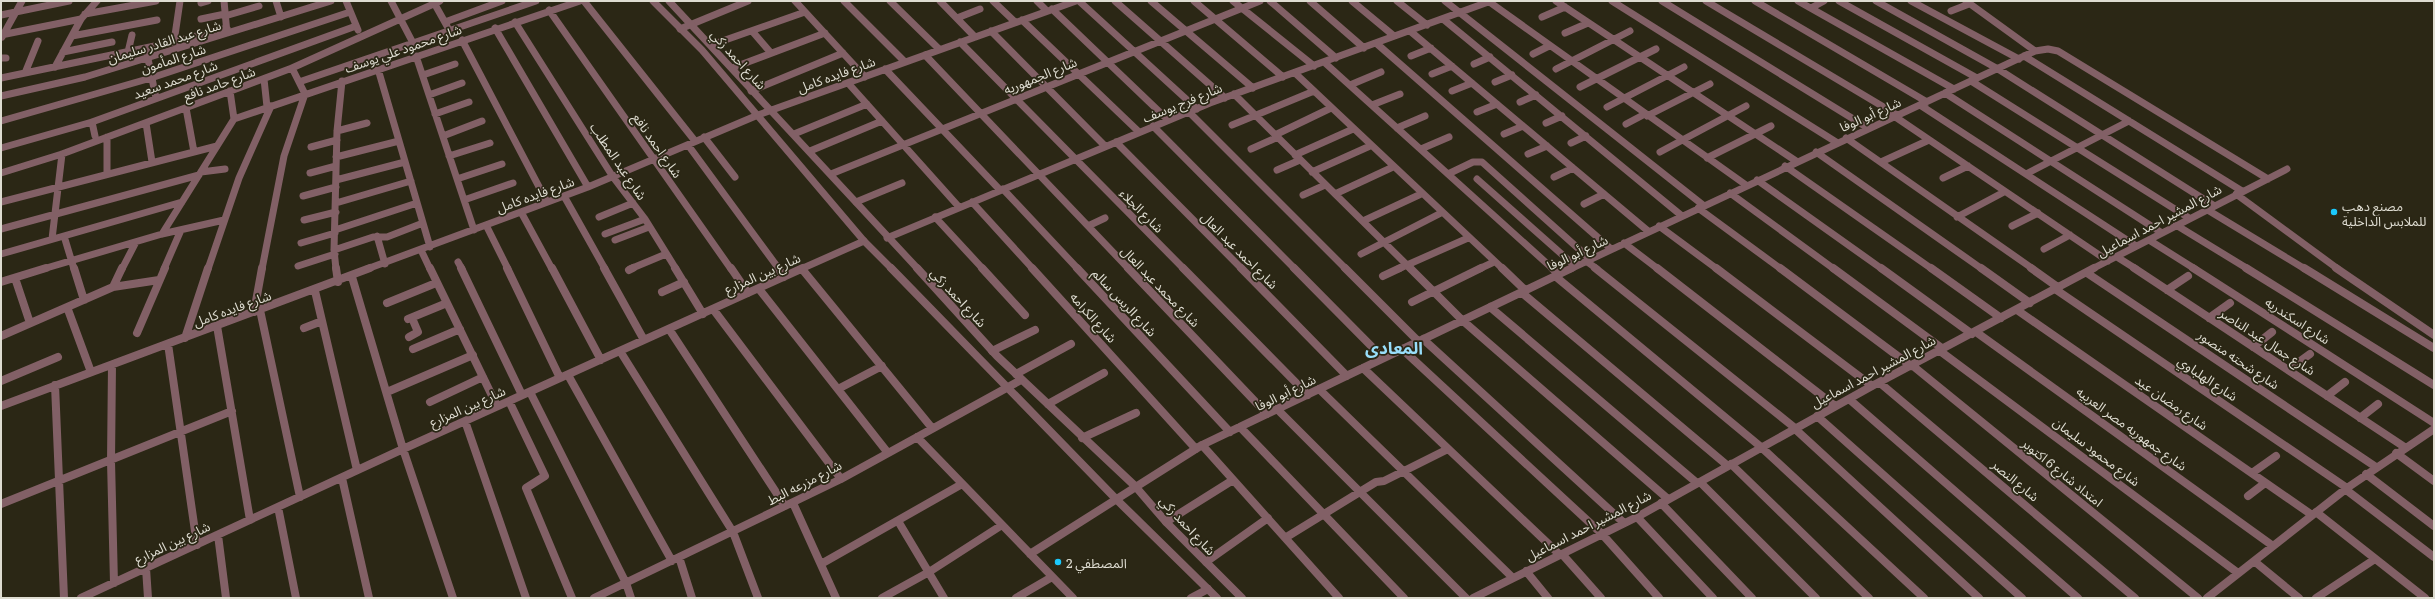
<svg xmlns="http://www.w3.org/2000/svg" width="2435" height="599" font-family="Literata,'Noto Sans Arabic',serif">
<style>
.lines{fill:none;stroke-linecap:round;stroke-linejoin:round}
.minor-far1{stroke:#826066;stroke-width:7}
.minor{stroke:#826066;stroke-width:8}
.tertiary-far1{stroke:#826066;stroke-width:7}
.tertiary{stroke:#826066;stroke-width:8}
.poi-dot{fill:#1bc9fc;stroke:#2b2715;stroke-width:1.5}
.labels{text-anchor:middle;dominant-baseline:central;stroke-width:3.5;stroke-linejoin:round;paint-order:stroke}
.street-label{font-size:13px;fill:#dedcd1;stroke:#2b2715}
.poi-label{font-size:13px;fill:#dedcd1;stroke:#2b2715;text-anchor:start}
.district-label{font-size:17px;font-weight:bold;fill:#98defa;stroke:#2b2715}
</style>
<rect width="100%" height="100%" fill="#2b2715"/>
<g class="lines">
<path class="minor-far1" d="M224 1 227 33
M276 1 281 17
M346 1 358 30
M391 1 413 43
M433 1 447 26
M584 1 695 141
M795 1 865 77
M844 1 905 62
M890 1 939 49
M940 1 975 37
M993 1 1015 22
M1037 1 1047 11
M1079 1 1197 109
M1115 1 1225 98
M1151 1 1253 88
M1194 1 1283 77
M1233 1 1314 66
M1270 1 1336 58
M1310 1 1364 48
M1352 1 1394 36
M1397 1 1427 25
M1445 1 1703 205
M1488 1 1746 185
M1556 1 1796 161
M1612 1 1836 142
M1662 1 1868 128
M1706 1 1897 115
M1755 1 1927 102
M1798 1 1954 89
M1839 1 1977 78
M1876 1 1998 69 2213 205
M1911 1 2019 59
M1966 1 2035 51
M201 3 208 1
M1811 8 1824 1
M1052 9 1168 120
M549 10 731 269
M1951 11 1969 4
M85 14 156 1
M1 15 69 1
M225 16 259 6
M1542 17 1565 7
M957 18 980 9
M201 19 225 14
M1443 19 1682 216
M1022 20 1139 132
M445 22 502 1
M515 22 613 177 645 219 676 269
M495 28 588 187
M680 29 748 1
M752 31 771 53
M991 31 1105 146
M1410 31 1648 231
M1565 33 1588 23
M1 35 81 19
M72 36 157 20
M2 37 22 1
M462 40 547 202
M174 42 180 1
M960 42 1184 269
M1376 43 1611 249
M711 45 805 12
M63 52 112 42
M128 52 132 35
M147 54 156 98
M1533 54 1549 46
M925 55 1129 269
M416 56 474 230
M1411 56 1431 48
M2024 56 2242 191
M1 58H6
M1324 62 1553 269
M1474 64 1490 57
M55 67 81 19 97 1
M732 68 825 33
M378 69 430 247
M885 69 1000 190
M1556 69 1630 31
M25 73 38 41
M1295 73 1503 269
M1432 74 1452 66
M423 75 455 64
M1 78 174 42 227 28
M264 79 267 107
M1971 81 2189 218
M299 82 536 1
M1495 82 1512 75
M848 83 959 207
M1350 85 1381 72
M1580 87 1656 49
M751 91 843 53
M1452 91 1472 83
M1945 93 2162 233
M1234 94 1411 269
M429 95 462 83
M1 96 85 77 331 1
M1520 102 1536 95
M1372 105 1400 94
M1920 105 2136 246
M1607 107 1684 67
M186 108 194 152
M1189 112 1346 269
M1477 112 1497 104
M435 114 469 102
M1647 116 1710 84
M1894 116 2108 261
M234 119 580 1
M1 121 151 78 350 12
M92 122 95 136
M146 123 152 162
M1546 123 1562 116
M1626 124 1645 114
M1232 125 1314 91
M1153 126 1295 269
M1397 128 1425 116
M337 131 367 123
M794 134 867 104
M1504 134 1523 126
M1275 135 1331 108
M443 136 482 121
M107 137V174
M704 137 735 177
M1846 138 2033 269
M1116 142 1242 269
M1571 143 1586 136
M688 145 779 269
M311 147 337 140
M1 148 92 122 356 26
M1251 149 1278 137
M1421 149 1449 137
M810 151 882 121
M1660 152 1746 106
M1816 152 1982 269
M1528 154 1547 146
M1295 155 1353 129
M449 156 490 143
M336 157 399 141
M1707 158 1771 126
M1881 162 1929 140
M1785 166 1932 269
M1277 170 1300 160
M201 172 225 169
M1312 172 1370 146
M1 173 62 154 292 68 440 1
M310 173 336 166
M831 174 1260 1
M1448 174 1473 162H1482L1590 259
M2026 174 2129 121
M1554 177 1573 168
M1943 178 1968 166
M457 179 502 164
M1477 179 1575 266
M336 180 405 162
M1757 180 1882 269
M1003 189 1078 269
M1730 193 1834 269
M1335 194 1393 167
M2236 194 2338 269
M1303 195 1325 185
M303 196 336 187
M564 196 605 269
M464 200 513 183
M1 202 217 146
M856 202 902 183
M972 202 1033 269
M336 203 411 181
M1584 204 1604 194
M1698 208 1781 269
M2206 209 2305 269
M521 212 552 269
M599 217 633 203
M935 217 983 269
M1957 217 2004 192
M304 220 336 212
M1363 221 1421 194
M486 225 508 269
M2176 225 2248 269
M1088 226 1105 218
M1659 226 1717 269
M2012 226 2038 213
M1 229 199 175
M335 230 417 203
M162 234 234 119 230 91
M605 234 645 219
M64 236 74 269
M377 236 385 264
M887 238 1210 103 1491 1
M52 239 62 154
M615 240 649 227
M2149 240 2195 269
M301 243 335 233
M1624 243 1658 269
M2044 249 2070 235
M334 250 373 237H387L423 223
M421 250 430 269
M1 254 182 202
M1361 254 1441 213
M2117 257 2136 269
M1586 261 1597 269
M458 262 462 269
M298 266 335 254
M43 269 162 234 224 220
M122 269 136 242
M164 269 181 230
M208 269 239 178 271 106
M262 269 284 156 305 94 292 68
M336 269 334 250 337 131 342 81
M367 269 588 187 758 115 1076 1
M630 269 666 254
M801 269 864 241
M1398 269 1468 238
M1479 269 1494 262
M1570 269 2035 51 2048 49 2058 51 2268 179
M2092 269 2287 169"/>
<path class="minor" d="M74 268 84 300
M336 268 338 282
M430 268 497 406
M461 268 522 395
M507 268 560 378
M552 268 601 360
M604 268 644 340
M675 268 703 314
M731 268 748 293
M778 268 784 277
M982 268 1025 315
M1032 268 1196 449
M1077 268 1230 432
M1128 268 1267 414
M1183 268 1308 395
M1241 268 1347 376
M1294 268 1383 358
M1345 268 1418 341
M1410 268 1462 320 1668 499
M1502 268 1525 290
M1552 268 1558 274
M1595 268 1795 428
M1657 268 1835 406
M1716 268 1872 386
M1780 268 1911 366
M1833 268 1943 349
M1881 268 1972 334
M1931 268 2001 318
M1981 268 2030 303
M2031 268 2059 288
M2134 268 2406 448
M2193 268 2434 423
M2246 268 2434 385
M2304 268 2434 348
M2336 268 2434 335
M802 269 932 428
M629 270 633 268
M2087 273 2376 467
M1383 276 1400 268
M1555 276 1761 447 1924 598
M352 277 403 449 453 598
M15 278 30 323
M1 282 46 268
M113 287 122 268
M759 289 888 453
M2055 289 2347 488
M2167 290 2188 276
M315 291 357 470
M662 292 684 282
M1521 292 1728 466
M1412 302 1481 268
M387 303 436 283
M67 307 91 372
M1490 307 1697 483
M713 309 841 479
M260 310 300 497
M2017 310 2312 515
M254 312 262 268
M2209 318 2230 303
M408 319 447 303
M217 326 250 520
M304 328 322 321
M669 329 785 506
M1976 332 2273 546
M137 333 165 268
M1 336 113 287 159 280
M409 337 418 332 412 318
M185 338 208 268
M1423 339 1624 523
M168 344 197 545
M2253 347 2272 332
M413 349 460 329
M1402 349 1602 534 1659 598
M620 351 733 532 758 598
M992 351 1035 330
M1940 351 2238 573
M112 365 111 461 114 583
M1913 366 2198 598
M1363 368 1560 555
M2288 370 2310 354
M1016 374 1071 344
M568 375 672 561
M1 381 58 357
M1880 383 2135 598
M55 385 64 598
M838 389 882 366
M1319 389 1513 578
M387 392 473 355
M530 392 626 583 631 598
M2327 396 2345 382
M1849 399 2078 598
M509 401 545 476 526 488 572 598
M430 402 483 377
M1048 404 1104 373
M1 406 370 268
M1277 409 1466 598
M1817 416 2022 598
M2360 418 2378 404
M465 421 526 598
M1240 427 1404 598
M1794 428 1979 598
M917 437 1073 598
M1082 438 1136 413
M1202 445 1339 598
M2396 453 2434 481
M1731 464 1869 598
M2252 473 2276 456
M2366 474 2434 526
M342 478 369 598
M1700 482 1816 598
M2345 489 2434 557
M2248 496 2265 483
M793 503 836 598
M1661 503 1752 598
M1 504 232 411
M278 507 296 598
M2316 512 2425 598
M1637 517 1713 598
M898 521 944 598
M1166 522 1233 480
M218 535 226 598
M1285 538 1376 482 1384 481 1448 449
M1030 554 1202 445 1572 268
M1562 554 1601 598
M679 557 692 598
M2254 561 2299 598
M1206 562 1268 518
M821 564 962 484
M146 568 148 598
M1526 571 1548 598
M81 598 403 449 803 268
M594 598 841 479 1021 380
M882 598 929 572 1002 525
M1016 598 1052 577
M1191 598 1208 589
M1473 598 1637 517 1872 386 2094 268
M2207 598 2347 488 2434 429
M2316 598 2375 559"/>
<path class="tertiary-far1" d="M653 1 702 50 864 241 892 269
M669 1 918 269"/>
<path class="tertiary" d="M891 268 1116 499 1217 598
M917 268 997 356 1135 486 1166 522 1242 598"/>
</g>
<g class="poi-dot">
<circle cx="2334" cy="212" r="4"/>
<circle cx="1058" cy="562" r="4"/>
</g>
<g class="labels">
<g class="street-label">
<text transform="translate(164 41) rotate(-17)">شارع عبد القادر سليمان</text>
<text transform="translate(403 48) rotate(-19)">شارع محمود علي يوسف</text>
<text transform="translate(173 58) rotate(-18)">شارع المأمون</text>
<text transform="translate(739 59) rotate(48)">شارع احمد زكي</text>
<text transform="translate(836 74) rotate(-20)">شارع فايده كامل</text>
<text transform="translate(1040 75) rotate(-22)">شارع الجمهوريه</text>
<text transform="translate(175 79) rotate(-20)">شارع محمد سعيد</text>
<text transform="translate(219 83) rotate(-20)">شارع حامد نافع</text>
<text transform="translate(1182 102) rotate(-22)">شارع فرج يوسف</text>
<text transform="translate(1870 114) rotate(-24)">شارع أبو الوفا</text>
<text transform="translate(658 145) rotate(55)">شارع احمد نافع</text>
<text transform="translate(619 161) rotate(56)">شارع عبد المطلب</text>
<text transform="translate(535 194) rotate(-20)">شارع فايده كامل</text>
<text transform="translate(1142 210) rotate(45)">شارع الجلاء</text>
<text transform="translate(2159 220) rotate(-28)">شارع المشير احمد اسماعيل</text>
<text transform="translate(1240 250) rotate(45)">شارع احمد عبد العال</text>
<text transform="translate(1577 252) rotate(-25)">شارع أبو الوفا</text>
<text transform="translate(762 273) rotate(-24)">شارع بين المزارع</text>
<text transform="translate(1161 286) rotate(46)">شارع محمد عبد العال</text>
<text transform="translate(959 297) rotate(47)">شارع احمد زكي</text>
<text transform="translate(1125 302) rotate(47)">شارع الريس سالم</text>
<text transform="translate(232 308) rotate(-20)">شارع فايده كامل</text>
<text transform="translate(1094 317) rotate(48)">شارع الكرامه</text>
<text transform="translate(2298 320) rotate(33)">شارع اسكندريه</text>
<text transform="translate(2268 341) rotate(33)">شارع جمال عبد الناصر</text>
<text transform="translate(2239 359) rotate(34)">شارع شحته منصور</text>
<text transform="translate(1873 371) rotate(-28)">شارع المشير احمد اسماعيل</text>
<text transform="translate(2208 378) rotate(34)">شارع الهلباوي</text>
<text transform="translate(1285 392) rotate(-26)">شارع أبو الوفا</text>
<text transform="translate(2172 402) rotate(35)">شارع رمضان عيد</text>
<text transform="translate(467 406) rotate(-24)">شارع بين المزارع</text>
<text transform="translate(2132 428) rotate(36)">شارع جمهوريه مصر العربيه</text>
<text transform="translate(2097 451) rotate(37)">شارع محمود سليمان</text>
<text transform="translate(2063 472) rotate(39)">امتداد شارع 6 اكتوبر</text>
<text transform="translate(2016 480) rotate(40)">شارع النصر</text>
<text transform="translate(804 482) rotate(-27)">شارع مزرعه البط</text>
<text transform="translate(1188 525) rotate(47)">شارع احمد زكي</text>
<text transform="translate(1588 525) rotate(-27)">شارع المشير احمد اسماعيل</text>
<text transform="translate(172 542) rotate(-25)">شارع بين المزارع</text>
</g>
<g class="poi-label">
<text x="2342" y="205">مصنع دهب<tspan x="2342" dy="15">للملابس الداخلية</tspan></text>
<text x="1066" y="562">المصطفي 2</text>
</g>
<g class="district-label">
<text x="1394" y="346">المعادى</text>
</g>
</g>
<rect width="2435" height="599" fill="none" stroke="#dedcd1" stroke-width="4"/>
</svg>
